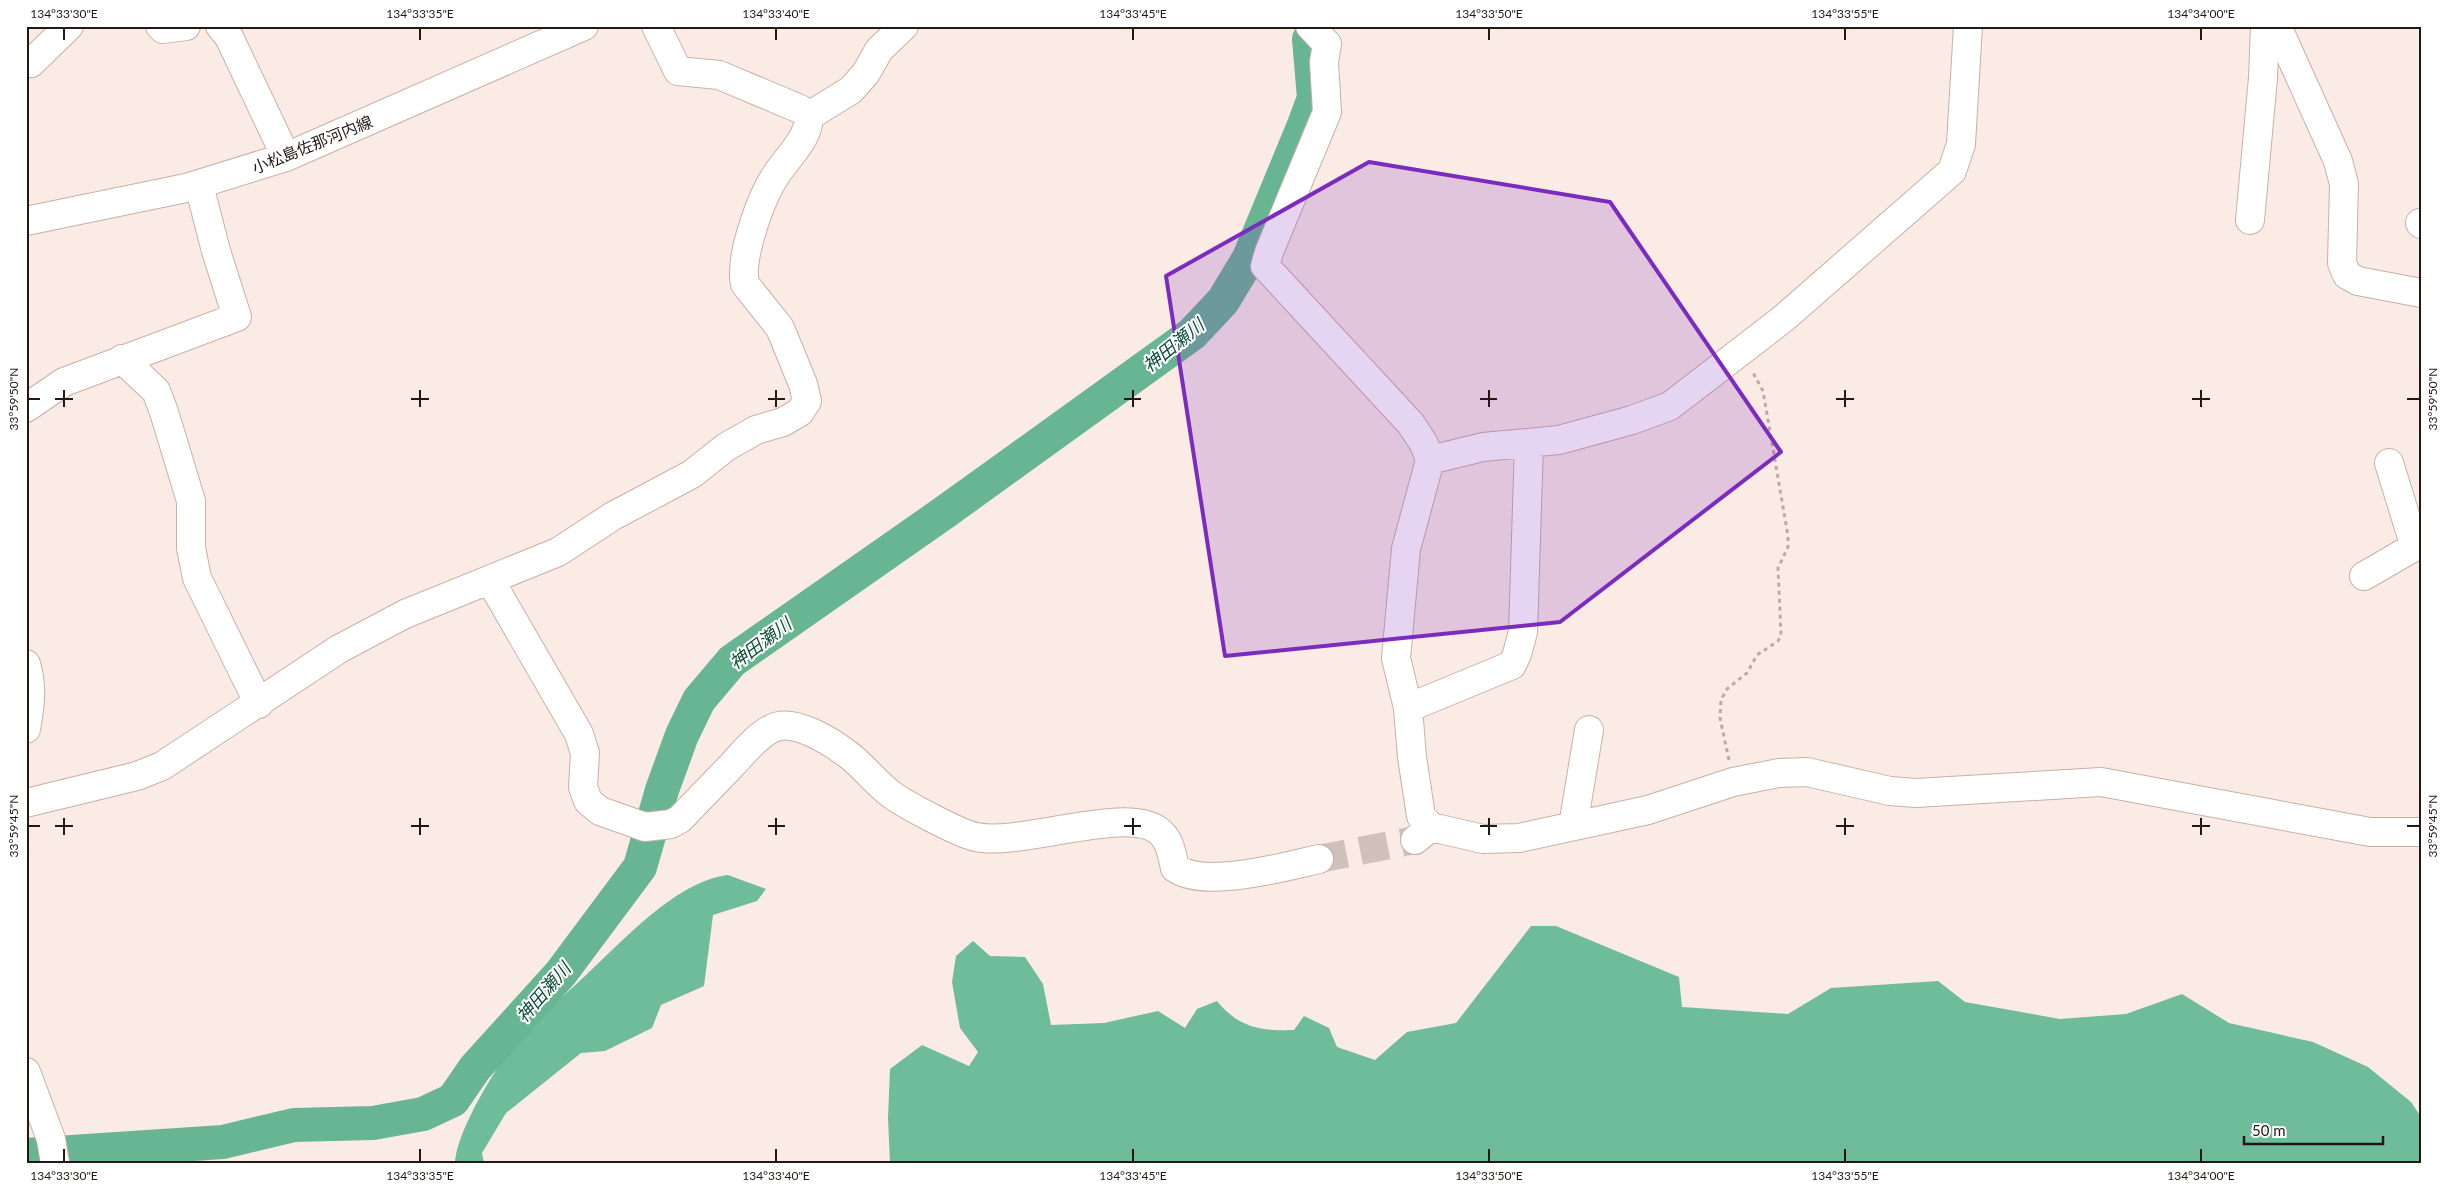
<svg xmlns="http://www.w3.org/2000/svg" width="2447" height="1189" font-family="Lato,'Noto Sans JP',sans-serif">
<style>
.forest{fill:#6ebc99}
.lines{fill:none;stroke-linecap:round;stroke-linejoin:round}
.river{stroke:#68b593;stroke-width:34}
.minor-tunnel{stroke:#d0c1bc;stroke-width:28;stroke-dasharray:28 14;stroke-linecap:butt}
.minor-casing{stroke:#c9b0a6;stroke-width:30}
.major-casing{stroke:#c9b0a6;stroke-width:30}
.path{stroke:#b9aca6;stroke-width:3;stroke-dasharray:4 4;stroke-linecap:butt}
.minor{stroke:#fff;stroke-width:28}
.major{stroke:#fff;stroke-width:28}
.marked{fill:#7b2cbf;fill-opacity:0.2;stroke:#7b2cbf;stroke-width:4;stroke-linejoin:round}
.ticks{fill:none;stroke:#221916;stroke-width:2}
.labels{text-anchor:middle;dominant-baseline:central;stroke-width:4;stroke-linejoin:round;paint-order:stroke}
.street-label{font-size:16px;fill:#221916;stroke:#fff}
.water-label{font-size:18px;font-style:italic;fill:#0e4e37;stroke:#fff}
.neatline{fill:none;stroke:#221916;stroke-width:2}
.ticks-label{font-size:12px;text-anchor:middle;fill:#221916}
</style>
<rect width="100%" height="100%" fill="#fbebe5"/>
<path class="forest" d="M728 875 766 889 757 901 713 915 704 986 661 1005 652 1028 605 1051 581 1053 506 1113 482 1153 484 1163H455C456 1131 501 1057 524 1033 543 1013 565 995 585 976 622 942 676 881 728 875Z
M1531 926H1556L1679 977 1682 1007 1788 1014 1831 988 1938 981 1965 1002 2060 1019 2126 1014 2182 994 2229 1023 2313 1042 2368 1067 2411 1102 2421 1117V1163H890L888 1118 890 1069 922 1045 969 1066 978 1052 960 1028 952 982 956 956 973 941 990 956 1025 957 1043 984 1051 1025 1104 1023 1158 1011 1185 1028 1197 1009 1217 1001C1239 1028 1260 1031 1294 1030L1304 1016 1329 1028 1337 1047 1375 1060 1407 1032 1456 1023Z"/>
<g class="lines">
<path class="river" d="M26 1155 223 1142 294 1125 373 1123 423 1114 453 1100 475 1068 561 973 640 867 662 790 682 735 699 700 732 661 945 512 1192 334 1223 301 1249 258 1304 125 1314 98 1309 39 1317 26"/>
<path class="minor-tunnel" d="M1319 859 1415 840"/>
<g class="minor-casing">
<path id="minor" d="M160 26 163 29 186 26
M220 26 229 37 286 157
M1310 26 1327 44 1324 62 1327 112 1269 252 1265 266 1411 424 1424 444 1430 460 1406 549 1396 658 1408 708 1412 757 1421 816 1431 827
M2277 26 2338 161 2344 184 2342 263 2347 275 2358 281 2421 293
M26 61 31 63 69 26
M809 116 851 90 866 73 879 50 904 26
M2250 220 2263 78 2265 26
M2420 223 2421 224
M122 359 156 391 164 412 191 501V548L197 578 259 704
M26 408 64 382 237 317 216 251 199 185
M1430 460 1483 447 1559 440 1632 420 1670 406 1784 318 1952 171 1961 144 1968 26
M2389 463 2415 547
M2364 576 2421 543
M490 580 579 734 585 753 583 787 588 801 600 811 645 827 671 824 680 819C697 801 715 783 732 765 744 752 756 737 771 729 793 716 833 743 850 756 865 768 877 784 892 795 906 805 960 834 976 837 1022 847 1131 803 1161 833 1171 842 1172 856 1175 868 1204 889 1284 867 1319 859
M26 664C33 687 30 706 26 729
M1408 708 1512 665 1517 654 1523 632 1529 444
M26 803 137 776 162 766 339 649 405 614 558 552 613 516 692 474 726 447 756 430 783 422 800 412 807 401 803 384 780 328 745 284C739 258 761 197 776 175 788 156 809 139 809 116L800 109 719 75 678 71 656 26
M1573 826 1589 730
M1415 840 1431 827 1483 839 1519 838 1648 810 1733 782 1779 773 1807 772 1890 791 1916 793 2101 782 2370 832H2421
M26 1072 51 1139 55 1163"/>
</g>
<g class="major-casing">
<path id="major" d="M26 221 186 188 286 157 584 26"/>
</g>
<path class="path" d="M1729 760 1720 718 1721 700 1727 689 1747 673 1757 655 1778 641 1781 635 1778 568 1788 547V536L1763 391 1752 371"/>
<use href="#minor" class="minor"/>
<use href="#major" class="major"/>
</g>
<path class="marked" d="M1369 162 1610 202 1781 452 1560 622 1225 656 1166 276Z"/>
<path class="ticks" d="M64 28V40M420 28V40M776 28V40M1133 28V40M1489 28V40M1845 28V40M2201 28V40M64 390V407M420 390V407M776 390V407M1133 390V407M1489 390V407M1845 390V407M2201 390V407M28 399H40M55 399H73M411 399H429M768 399H785M1124 399H1141M1480 399H1497M1836 399H1854M2192 399H2210M2407 399H2420M64 818V835M420 818V835M776 818V835M1133 818V835M1489 818V835M1845 818V835M2201 818V835M28 826H40M55 826H73M411 826H429M768 826H785M1124 826H1141M1480 826H1497M1836 826H1854M2192 826H2210M2407 826H2420M64 1149V1162M420 1149V1162M776 1149V1162M1133 1149V1162M1489 1149V1162M1845 1149V1162M2201 1149V1162"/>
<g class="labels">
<g class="street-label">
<text transform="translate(312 144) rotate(-22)">小松島佐那河内線</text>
</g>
<g class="water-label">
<text transform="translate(1173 345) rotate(-39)">神田瀬川</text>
<text transform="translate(760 643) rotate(-37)">神田瀬川</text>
<text transform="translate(543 992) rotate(-49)">神田瀬川</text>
</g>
</g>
<rect width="2447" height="1189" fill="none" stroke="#ffffff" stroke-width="55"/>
<path d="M2244 1136v8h139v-8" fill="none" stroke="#221916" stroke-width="2.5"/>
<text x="2252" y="1136" font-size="15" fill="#221916" stroke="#ffffff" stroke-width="4" paint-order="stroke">50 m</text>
<rect x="28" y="28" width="2392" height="1134" class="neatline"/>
<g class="ticks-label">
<text x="64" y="18">134°33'30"E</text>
<text x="420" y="18">134°33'35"E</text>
<text x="776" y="18">134°33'40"E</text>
<text x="1133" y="18">134°33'45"E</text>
<text x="1489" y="18">134°33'50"E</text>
<text x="1845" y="18">134°33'55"E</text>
<text x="2201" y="18">134°34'00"E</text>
<text transform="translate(14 399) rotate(-90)" y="4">33°59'50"N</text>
<text transform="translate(2433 399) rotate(-90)" y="4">33°59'50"N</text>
<text transform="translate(14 826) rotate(-90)" y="4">33°59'45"N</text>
<text transform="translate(2433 826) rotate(-90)" y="4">33°59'45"N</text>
<text x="64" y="1180">134°33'30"E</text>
<text x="420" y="1180">134°33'35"E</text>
<text x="776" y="1180">134°33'40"E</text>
<text x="1133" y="1180">134°33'45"E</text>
<text x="1489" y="1180">134°33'50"E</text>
<text x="1845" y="1180">134°33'55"E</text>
<text x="2201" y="1180">134°34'00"E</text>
</g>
</svg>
